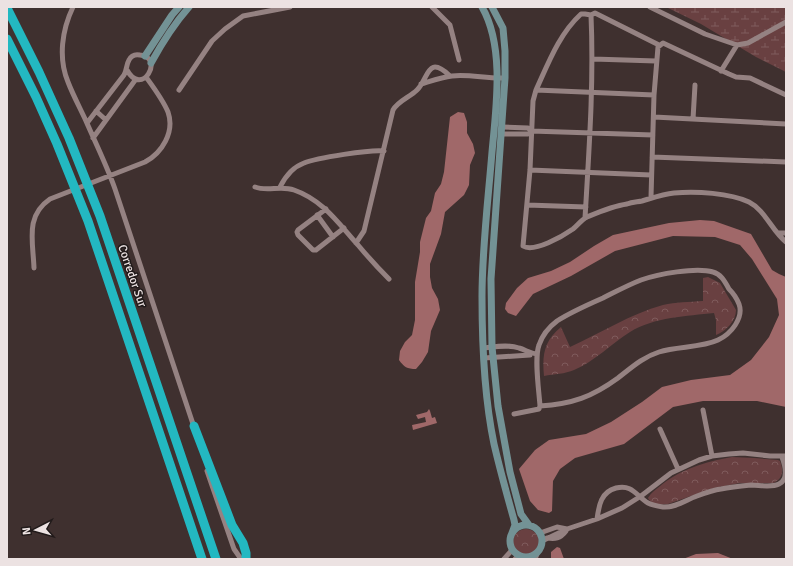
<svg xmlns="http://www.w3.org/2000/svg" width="793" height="566" font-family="Signika,sans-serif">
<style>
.wetland{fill:url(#wetland-marsh)}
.park{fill:url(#park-crowns)}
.water{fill:#a06869}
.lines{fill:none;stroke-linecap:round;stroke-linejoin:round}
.street{stroke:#958282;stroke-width:5}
.secondary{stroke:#739295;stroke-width:7}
.highway{stroke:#23b8c1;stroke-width:9}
.labels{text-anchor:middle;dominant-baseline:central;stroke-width:3;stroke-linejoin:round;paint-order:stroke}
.street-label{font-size:12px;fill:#ece2e2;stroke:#211a1a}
</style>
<defs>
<pattern id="wetland-marsh" width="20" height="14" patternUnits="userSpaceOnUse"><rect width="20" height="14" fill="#694041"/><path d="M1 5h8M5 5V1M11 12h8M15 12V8" fill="none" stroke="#7f5b5c"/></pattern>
<pattern id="park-crowns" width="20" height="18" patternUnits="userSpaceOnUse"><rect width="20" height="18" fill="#694041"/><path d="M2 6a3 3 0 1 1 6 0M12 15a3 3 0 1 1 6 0" fill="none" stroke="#7f5b5c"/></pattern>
</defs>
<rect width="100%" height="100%" fill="#3f302f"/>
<path class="wetland" d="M666 7H786V72L756 57 701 24Z"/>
<path class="park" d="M708 277 720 283 736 310C736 321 726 331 716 335V320L714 313C687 316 654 317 630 332 612 343 594 362 574 370 565 374 554 374 544 376 542 355 544 341 561 327L570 347C601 333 630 314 663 305 676 302 689 302 703 301V278Z
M732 457 754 458 778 460 780 461C784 471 783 479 773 483H740L714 488 668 504C661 505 651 505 648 498 651 493 655 490 659 487 680 469 705 462 732 457Z
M513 542a13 13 0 1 1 26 0a13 13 0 1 1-26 0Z"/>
<path class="water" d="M458 112 464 113 467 122V133L473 144 475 153 470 165 469 185 464 195 445 212 441 234 430 264V277L432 288 438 299 440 310 431 331 428 352 422 362 416 369C407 369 404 367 399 360L400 351 405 342 412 335 415 320V282L420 252V242L426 218 431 211 435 193 441 184 444 172 450 117Z
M700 220 714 221 751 234 772 270 779 274 786 277V407L757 401H703L673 407 624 444 575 458 560 469 553 481 552 511 549 513 538 510 530 501 519 469 535 450 549 440 586 434 611 422 642 402 662 387 691 380 730 375 751 360 769 337 779 315 777 299 752 259 740 245 715 237 673 236 615 251 571 276 533 294 516 316 508 313 505 309 506 303 517 288 528 278 551 271 570 262 594 246 613 235 669 223Z
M429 409 430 411 432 418 435 417 437 423 413 430 412 425 426 422 425 417 418 419 416 415 427 412Z
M557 547 560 548 564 559H551V552Z
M718 553 733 559H683L696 554Z"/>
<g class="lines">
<path class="street" d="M73 7C62 30 58 58 68 82 73 95 80 108 86 121 96 144 107 166 115 189L194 427
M432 7 450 25 459 60
M650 7 705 34 737 45 748 43 786 22
M593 59 656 61
M721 71 737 45
M421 84C431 81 442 77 452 76 470 74 487 79 505 78
M179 90 212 41 225 29 243 16 290 7
M536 90C548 64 559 34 581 14H585L591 15
M654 95 536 90 533 101 530 170 523 246C534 253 563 236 573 229 578 225 581 220 587 217 599 212 613 206 627 204 632 202 637 202 642 201 652 198 663 194 674 193 696 191 730 193 749 202 765 210 772 231 786 242
M96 111 106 120
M654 117 786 124
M693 119 695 85
M87 123 124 75C127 70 126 65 129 60 131 56 135 54 140 55 165 57 142 98 127 70
M502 127 528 128 531 131 653 135
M502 134H528L531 131
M93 138 136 79
M652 157 786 162
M530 170 651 175
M255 187C268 192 280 185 294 190 323 200 339 224 358 245 368 257 378 268 389 279
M280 187C285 177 293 167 304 163 316 158 372 149 384 151
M651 197 654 95 658 47 663 43 729 74 736 77 750 78 786 95
M527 205 586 207
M326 209 298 230 297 232 298 235 313 250H316L344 228
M317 215 333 237
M585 218C589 150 594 83 591 15L595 13 659 45
M778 233H786
M356 243 364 231 393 110C398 101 410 97 417 90 429 78 427 54 450 76
M34 268C33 241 25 216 50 199L145 162C162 153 175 132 168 112 163 100 154 88 146 77
M483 348C494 347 508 344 519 348 526 350 529 353 537 354
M484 358 530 355
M703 410 712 456
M514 414 539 409 540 406C539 391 534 358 539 345 542 336 549 327 557 321 571 312 587 305 603 298 615 292 628 285 641 280 658 274 696 267 713 272 721 274 725 282 729 289 733 293 737 299 739 304 744 318 731 334 718 340 701 348 677 346 659 352 643 357 631 368 618 378 592 397 572 404 540 406
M660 429 678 469
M207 471 234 549 241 559
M597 519C599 505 601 492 616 488 633 484 636 496 648 503 652 505 657 506 663 507 675 508 686 500 697 496 705 493 713 490 721 489 731 487 741 486 751 485 759 485 771 488 779 484 789 479 785 465 782 457
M540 533 557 527 567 529
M547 538C555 539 560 539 566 531
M542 541 567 529 597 519 622 508 641 496 671 473 699 460 712 456 729 454 743 453 770 456H786
M523 557 524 559
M504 559 512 550
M515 559 518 556
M535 559 537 554"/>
<path class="secondary" d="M482 7C505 47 496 108 492 152 488 201 482 249 482 297 482 346 484 396 494 444 500 470 507 495 514 520L515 525 512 533
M492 7 503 28 505 51V78L491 279 492 347 498 406 510 472 521 514 529 525
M145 56 172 15 179 7
M151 63C162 43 174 24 189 7
M510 541a16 16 0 1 1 32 0a16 16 0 1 1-32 0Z"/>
<path class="highway" d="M7 8 39 72 69 138 100 216 216 559
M7 39 36 97 57 144 88 221 202 559
M194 426 232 525 243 543 246 553V559"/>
</g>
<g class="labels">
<g class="street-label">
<text transform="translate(132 276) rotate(71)">Corredor Sur</text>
</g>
</g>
<rect width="793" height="566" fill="none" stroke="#ece2e2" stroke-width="16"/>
<g transform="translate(36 530) rotate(264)" stroke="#211a1a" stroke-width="3" paint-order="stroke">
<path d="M0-3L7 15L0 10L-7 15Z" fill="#ece2e2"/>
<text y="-6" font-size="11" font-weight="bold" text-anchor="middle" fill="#ece2e2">N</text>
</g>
</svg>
